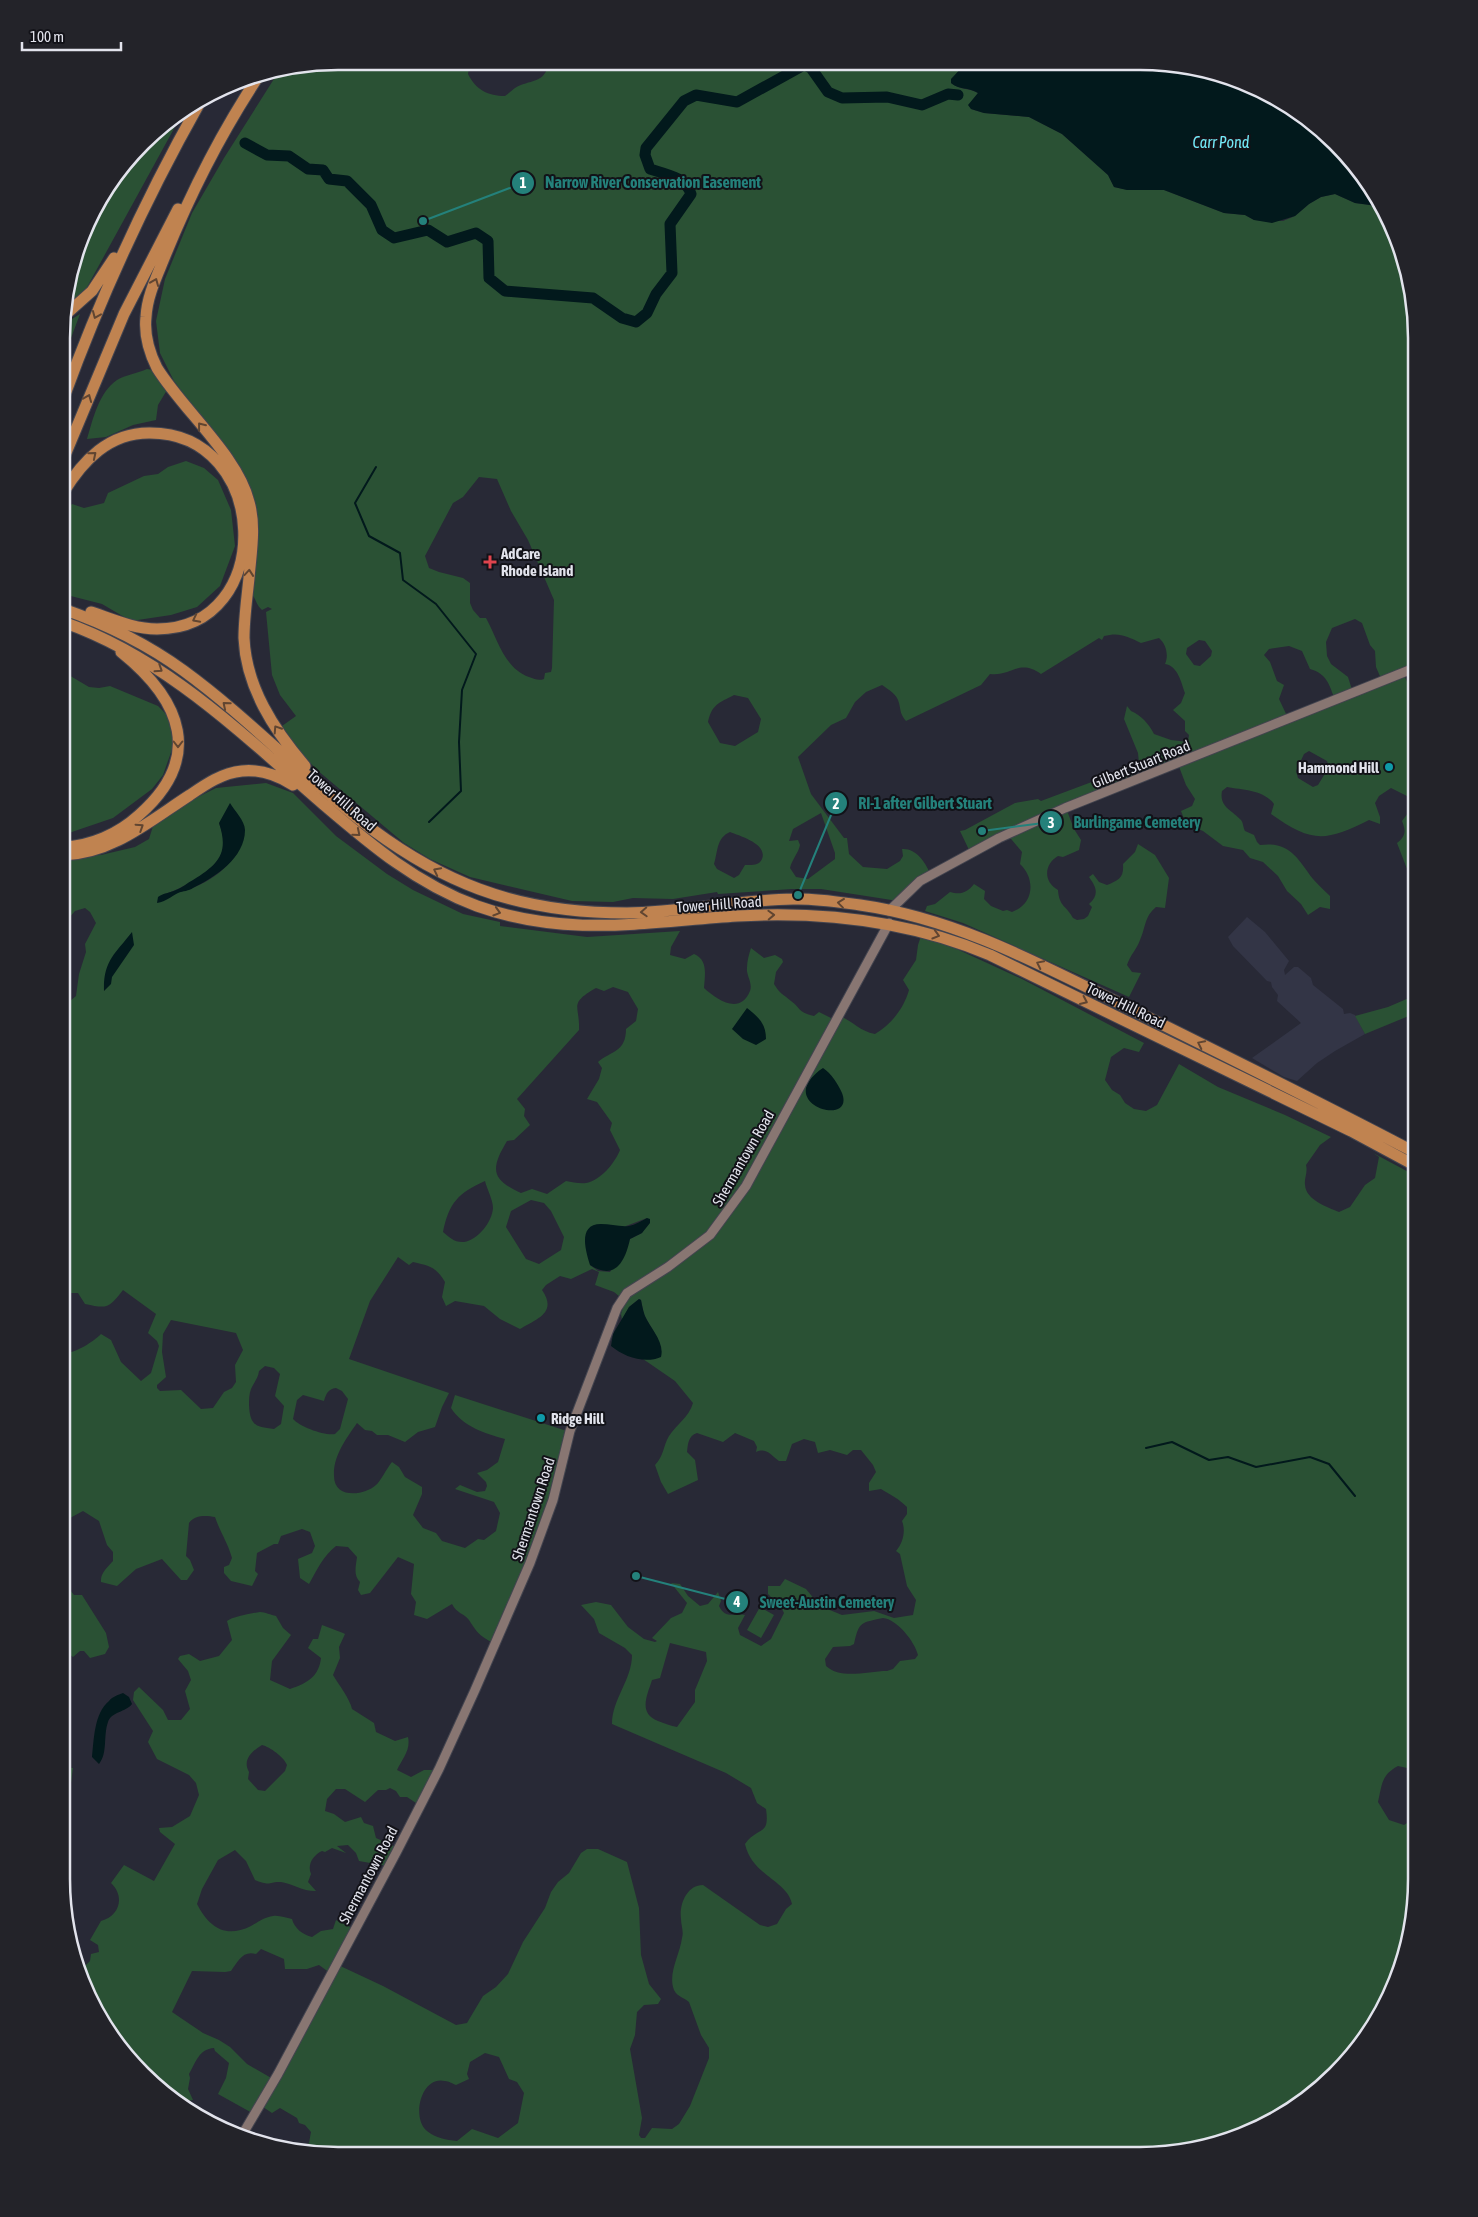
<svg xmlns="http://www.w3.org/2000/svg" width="1478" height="2217" font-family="'Asap Condensed',sans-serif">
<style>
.built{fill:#333546}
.green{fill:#2a5134;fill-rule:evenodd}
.water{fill:#02191c}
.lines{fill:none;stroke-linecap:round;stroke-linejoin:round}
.stream{stroke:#02191c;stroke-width:2}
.river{stroke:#02191c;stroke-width:11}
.secondary-casing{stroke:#43444f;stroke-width:11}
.highway-casing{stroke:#43444f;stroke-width:13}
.secondary{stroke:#887672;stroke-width:9}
.highway{stroke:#c08350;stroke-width:11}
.oneway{stroke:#604531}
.health-dot{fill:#e0444e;stroke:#121218;stroke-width:2}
.culture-dot{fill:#0f9aa8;stroke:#121218;stroke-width:2}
.labels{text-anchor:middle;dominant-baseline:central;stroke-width:4;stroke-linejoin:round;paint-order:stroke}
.poi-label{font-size:15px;font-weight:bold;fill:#e2e3ec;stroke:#121218;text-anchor:start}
.street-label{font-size:15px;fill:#e2e3ec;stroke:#121218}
.water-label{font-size:16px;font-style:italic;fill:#73e9f7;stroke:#121218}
.rim{fill:none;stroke:#e2e3ec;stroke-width:2.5}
.leader{fill:none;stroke:#24817b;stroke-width:2}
.callout-dot{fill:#24817b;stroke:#121218;stroke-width:2}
.mark-label{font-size:15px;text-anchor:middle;font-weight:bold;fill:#fff}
.callout-label{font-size:16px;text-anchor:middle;font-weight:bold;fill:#24817b;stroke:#121218;stroke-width:4;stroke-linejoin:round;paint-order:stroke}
</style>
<rect width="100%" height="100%" fill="#282936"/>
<path class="built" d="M1247 917 1265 932 1289 961 1284 970 1285 975 1294 967H1298L1311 978 1313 985 1343 1009 1344 1014 1350 1013 1355 1015 1365 1034 1335 1051 1317 1063 1297 1081 1284 1077 1252 1058 1301 1023 1277 1001 1278 995 1272 987 1271 982 1267 981 1233 946 1228 937Z"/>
<path class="green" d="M338 61 470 62 468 74C476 90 488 96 505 96 508 94 512 90 515 88 529 79 545 85 549 62L966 63 952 79 951 83C959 90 970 88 978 93L969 105 971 109 984 113 1029 117 1062 134 1108 175 1114 187 1128 190H1164L1224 213 1245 215 1254 220 1283 221 1295 216 1309 204 1321 197 1335 194 1355 203 1370 205 1384 212 1396 232 1417 338V667L1403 673 1410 688 1417 694V885L1409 874 1397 843C1406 836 1406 831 1402 821L1408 813 1409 797 1391 788 1379 796 1375 803 1380 817V824L1369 820C1325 842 1312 843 1271 814L1274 804C1264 790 1243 790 1227 787L1222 791C1219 807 1232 810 1241 820 1243 822 1243 827 1245 831L1254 835 1257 842 1260 845C1290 841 1297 858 1313 879 1318 885 1324 890 1330 896V909L1320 907 1308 915 1301 904 1287 891 1278 876 1263 862 1250 858 1243 850 1223 846 1203 831 1186 824 1181 811 1192 806 1195 799 1186 785 1178 764 1066 808 1074 829 1081 840 1079 850 1063 857 1058 856C1044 864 1043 882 1058 890 1059 907 1067 906 1073 918L1077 920 1084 919 1088 916 1092 907 1089 904C1099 895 1097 888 1089 877L1093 874 1099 882 1107 885C1119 880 1124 878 1123 864L1135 852 1138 844 1155 855 1169 878 1165 908 1156 907C1144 917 1146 927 1140 940 1137 949 1130 955 1127 965L1132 972 1141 973 1129 997 963 923 925 911 927 906 935 904 950 892C960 895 967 893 974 884L985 891 984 899 991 906 1003 911 1007 910 1012 912C1034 904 1036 879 1020 864L1022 852 1007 834 970 852 960 831 965 830 1015 803 1038 799 1041 801 1105 777 1140 773 1138 753 1124 719 1127 706 1131 711C1141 715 1149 724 1154 734L1171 740 1188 742 1189 735 1185 731V721L1173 710 1181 703 1185 693C1181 682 1178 666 1165 664 1169 655 1166 644 1159 638L1141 643C1127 636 1119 632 1104 636L1102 640 1099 638 1041 674C1019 658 1011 677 990 674L981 685 906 721C900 714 901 711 899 703 897 694 889 690 882 685L866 692 855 702 846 718 831 725 798 757 811 794 844 838H847L849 854 863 867 887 869 900 861 903 856 902 849C916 848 925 862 930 873L898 901 821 889H792L718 894 717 892 673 899 633 898 613 902 572 901 470 877 430 859 404 843 317 770 302 754 282 726 296 716 280 695 272 675 266 612 272 609 268 607 262 610C255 604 256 597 250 592L256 505 250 487 242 471 174 381 160 353 156 321 165 279 192 213 224 158 279 71ZM479 477 497 479 511 511 528 540 554 600 552 668 551 672 545 673 544 679C538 681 535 679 529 677 504 668 498 640 486 618H480L473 610 470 603V583L463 578 439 572 429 568 425 556 453 503 463 497ZM1355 619 1362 623 1370 645 1375 651 1376 667 1382 681 1353 693 1348 677 1331 664 1327 656 1326 642 1332 628ZM1199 640 1205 641 1212 651 1211 656 1200 666 1194 665 1186 654 1187 648ZM1289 646 1302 651 1310 669C1327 674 1329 684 1335 700L1288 718 1279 699 1284 685 1277 681 1270 662 1264 655 1269 649ZM734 695 748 698 761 719 758 732 735 746 720 743 708 722C712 704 719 703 734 695ZM1309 751 1327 761 1329 767 1318 785 1313 787 1298 778 1296 771 1304 754ZM821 813 835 853V859L808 879 796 877 790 868C792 859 798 854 800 845L798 840 789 841 793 829ZM730 832C740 836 768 844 762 859 759 866 752 865 745 865L739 875 734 878 717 869 714 864C718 852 716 838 730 832Z
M182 114 86 289 64 307V301L98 200 156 130Z
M80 314 64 357V324Z
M147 369 153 370 167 390 158 405 156 420 133 425 106 437 87 439C93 419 99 392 117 380 125 375 138 373 147 369Z
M186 461 204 468 218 480 231 510 235 546 220 586 197 607 171 615 131 621 102 604 63 594V515L72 504 84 508 104 503 108 493 144 476 158 474 168 467Z
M63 674H67L89 687 99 688 110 686 158 706 168 716 175 741 163 775 152 789 113 818 63 835Z
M266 783 293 793 336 836 387 874 413 890 463 914 500 922V926L587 937 680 931 671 947 670 955 685 959 694 954C708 960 705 974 704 988 716 999 740 1016 750 991 753 983 746 975 747 968 747 961 749 954 751 948L764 958 775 955 782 959 783 962 776 972 774 984C780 994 783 994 791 1001 802 1009 797 1012 814 1016L819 1012 833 1019 838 1015C853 1021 859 1031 875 1034 891 1025 904 1008 909 990L903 980 916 960 918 945 922 933 1022 979 1144 1043 1139 1052 1124 1048 1111 1057 1105 1080 1112 1090 1120 1095 1125 1103 1134 1109 1146 1111 1157 1105 1179 1064 1218 1087 1285 1115 1331 1137 1320 1145 1306 1165C1308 1173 1304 1178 1305 1185 1306 1200 1327 1207 1339 1212L1350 1207 1365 1185 1375 1178 1379 1157 1373 1153 1416 1176V1681L1408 1702 1416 1716V1770L1398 1766C1381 1775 1382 1785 1378 1802L1389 1820 1404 1825 1416 1817V1898L1402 1968 1370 2033 1309 2098 1246 2135 1141 2156 302 2153 285 2149 293 2147 302 2148 309 2143 311 2132 305 2125 299 2123 297 2118 280 2108 272 2113 260 2105 254 2114 218 2094 226 2078 229 2063 215 2051 214 2048C199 2049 196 2062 189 2074L190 2078 188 2089 193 2100 186 2101 174 2095 169 2098 119 2048 82 1985 80 1971 90 1961 91 1954 99 1952 98 1945 90 1940 101 1921C120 1916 125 1896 111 1883L124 1865 154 1881 175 1844 160 1832 159 1828 172 1827 190 1816 199 1795 196 1783 189 1775 157 1759 148 1742 153 1731 133 1700 134 1692 139 1687 163 1710 168 1720H181L190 1709 185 1691 191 1680 188 1671 178 1659 180 1656 189 1654 200 1661 219 1656 232 1640 227 1621C232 1617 252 1613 260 1612 265 1612 271 1615 276 1616L283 1628 291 1635 272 1661 270 1680 290 1689C308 1683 319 1676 321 1658L308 1648 313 1639H318L322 1625 343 1633 345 1634 339 1647 340 1658 333 1675C339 1685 350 1699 352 1709L374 1723 376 1732 395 1741 408 1737C411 1750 402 1759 397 1770L411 1777 424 1770H438L419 1805 407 1797H400L396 1791 390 1788 386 1790H378L365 1802 345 1789H336L327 1799 325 1811 334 1814 345 1822 361 1817 364 1823 373 1826 376 1838 398 1848 387 1866 359 1861 356 1853 348 1845 337 1846 346 1853 332 1848 325 1852 322 1851C313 1855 307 1865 311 1874L308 1882 316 1891C301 1891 294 1884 281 1882 269 1881 272 1887 255 1880L246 1861 235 1850 218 1860 202 1889 197 1904C209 1927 225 1939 251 1926 258 1922 265 1917 273 1916 279 1915 286 1918 292 1919 294 1928 303 1935 312 1937L321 1931 333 1929 336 1920 354 1929 336 1964 383 1986 456 2025 467 2023 483 1996 496 1987 508 1974 523 1942 545 1908 551 1892 558 1882 569 1873 581 1853 587 1849H598L627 1862 639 1908 641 1955 649 1984 661 1999 658 2004 644 2005 637 2012 635 2035 630 2049 642 2118 639 2135 641 2138H645L652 2128 672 2129 679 2124 690 2106 709 2058V2048L701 2035 689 2002C683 1997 675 1996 673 1987 669 1971 680 1954 682 1938 684 1932 681 1925 681 1919 679 1904 687 1885 703 1885L760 1925 768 1927 777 1924 786 1909 792 1904C787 1880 752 1876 745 1844 758 1826 770 1837 766 1809L757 1803 751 1788 726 1773 612 1724C612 1699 632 1680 632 1655L625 1648 599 1633 594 1619 581 1605 596 1602 611 1605 628 1627 644 1639 655 1642 657 1641 652 1638 671 1618 682 1613 687 1603 671 1583 680 1584 688 1596 700 1606 708 1604 718 1592 721 1601 719 1606C725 1619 733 1613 745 1615L738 1628 740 1635 761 1646 771 1639 784 1613 781 1607 768 1594V1586H780L785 1579 806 1589 820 1606 842 1615 874 1611 894 1618 913 1615 916 1600 907 1586 900 1554 896 1551C903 1543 906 1531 902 1521L907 1514V1507C899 1499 891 1495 881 1489L869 1491V1483L876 1472 873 1465 861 1450H853L847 1455 830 1450 818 1453 815 1442 804 1439 792 1444 786 1461H779C771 1455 766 1447 756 1452L757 1447 754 1441 735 1433 723 1442 697 1433C688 1436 688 1444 687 1452L695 1460 698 1480 668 1494 661 1482 655 1465C664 1456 663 1446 669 1436 677 1424 689 1417 693 1403L675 1381 643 1359H656L658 1339 644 1315 641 1300 639 1299 629 1307 622 1320 621 1314 625 1301 614 1292 595 1285 599 1272 592 1269 571 1279 560 1276 546 1285 542 1290C558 1313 536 1319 520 1329L500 1319 484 1306 455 1301 446 1306 442 1297 445 1282C436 1267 430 1266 413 1262L409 1265 398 1257 370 1301 349 1359 449 1393 442 1407 435 1427 418 1432 405 1442 388 1435H377L372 1431 365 1430 357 1423C346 1439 333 1456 334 1476 334 1499 364 1496 376 1485 380 1482 387 1468 392 1462L399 1467 405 1477 422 1487V1494L413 1515 423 1528 436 1533 442 1541 465 1548 478 1539 484 1540 496 1531 500 1513 494 1502 455 1489 460 1485 477 1492 485 1491 487 1486 486 1482 477 1473 487 1470 498 1462 505 1439C486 1434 462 1426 451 1408L455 1395 573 1433 566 1470 556 1497 495 1644C480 1636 478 1634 469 1620 464 1613 457 1614 452 1604L427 1619 414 1615 416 1602 411 1594 414 1564 398 1557 370 1593 361 1595 358 1590 360 1582C353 1575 356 1566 357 1557L348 1547 336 1546C323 1556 317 1570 309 1584L300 1578 298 1559 312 1553 315 1546 310 1532 302 1529 281 1536 278 1544H274L257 1553 255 1571 258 1574 252 1586 231 1581 224 1573V1567L229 1565 232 1558C228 1543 220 1532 215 1517 206 1515 194 1515 189 1523L186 1556 190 1560 194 1570 187 1580H181L162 1559 136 1569 117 1586 101 1582C100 1573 108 1567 113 1561V1552L107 1545 99 1521 83 1511 70 1518 62 1528V1353C73 1355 93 1342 101 1334L111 1340 121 1362 141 1381 151 1373 159 1346 157 1341 148 1333 156 1314 123 1290C109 1308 108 1309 85 1304L78 1293H68L65 1296 62 1314 63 1001H70L76 996 79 974 86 952 85 944 96 923 90 912 85 908 75 911 63 925V860L74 856 101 855 135 847 149 839 154 823 178 807 216 788ZM219 823 238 852C221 878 192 892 162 895 181 889 218 871 223 849 225 840 222 832 219 823ZM613 987 628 992 638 1009 636 1021 626 1029C626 1052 611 1051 598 1062L602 1068 599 1079 587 1099 597 1102 612 1123 610 1130 620 1150C615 1163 600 1181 586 1183 580 1184 572 1182 566 1181L547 1194 532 1189 521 1193C490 1179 491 1168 507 1141L514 1140 530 1125 524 1116 525 1109 517 1099 579 1030C580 1005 568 1004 596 988L604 991ZM485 1181C487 1189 493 1200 493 1208 492 1222 478 1240 464 1242 455 1243 449 1237 443 1232 449 1203 458 1193 485 1181ZM531 1200 544 1203 551 1211 564 1237 561 1250 539 1264 526 1259 506 1227 511 1211ZM647 1218 642 1233 630 1239 610 1272 598 1271 590 1265 626 1226ZM171 1320 236 1333 243 1350 235 1365 236 1382 232 1388 224 1392 213 1408 201 1409 181 1390 160 1391 157 1388V1385L166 1377 162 1352 163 1334ZM265 1366 274 1368 280 1374 275 1396 284 1406 281 1424 274 1429C255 1427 250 1425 249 1405 249 1400 249 1394 251 1389 254 1382 258 1379 259 1371ZM336 1388 342 1391 348 1399 340 1429 335 1434C325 1436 300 1427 293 1419L297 1400 303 1395 324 1401C326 1394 328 1389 336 1388ZM883 1618C897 1619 915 1642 918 1655L915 1659 900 1661 893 1669 887 1671C868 1671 841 1680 826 1666L825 1659 833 1647 850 1646 854 1644C859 1621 861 1623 883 1618ZM670 1643 706 1652 707 1661 695 1690V1702L677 1727C671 1726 664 1723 658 1721 638 1713 647 1696 652 1680L660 1678ZM262 1745C270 1747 284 1757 287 1765L285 1771 265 1791 258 1790 248 1779 249 1772C242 1760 252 1751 262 1745ZM261 1949 284 1959 285 1969H307L319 1965 330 1973 273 2079 247 2064 230 2047 219 2040 203 2033 172 2012 192 1971 225 1972 231 1971C238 1961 243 1950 256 1954ZM485 2053 499 2057 509 2079 517 2082 524 2093 518 2123 498 2138 472 2129 457 2141C446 2140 436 2138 427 2131 411 2118 421 2075 445 2081 449 2081 453 2084 456 2085L469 2079 467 2074 470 2062Z
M1416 995V1013L1365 1034 1355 1016 1388 1007Z
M62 1580 74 1595H82L106 1633 109 1647 105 1654 90 1658 84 1651H80L73 1657 62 1649Z
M760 1607 774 1615 761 1638 747 1630Z
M61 1767 73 1768 66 1820 61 1819Z"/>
<path class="water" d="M966 63 1177 64 1246 82 1309 119 1360 170 1384 212 1370 205 1355 203 1335 194 1321 197 1309 204 1295 216 1272 223 1254 220 1245 215 1224 213 1164 190H1127L1114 187 1108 175 1062 134 1029 117 984 113 971 109 968 105 978 93C969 87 959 90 951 83V79Z
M230 803C234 810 245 821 245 830 245 858 215 877 193 888 189 891 183 891 178 893 170 897 167 901 157 903L158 897C163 893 170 893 176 890 182 888 187 883 193 880 219 864 229 853 219 823Z
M132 932 134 945 112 977 111 984 104 991C103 961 115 954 132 932Z
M747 1008C758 1017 766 1023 766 1039L756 1045 743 1039 732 1029Z
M823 1068C831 1073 838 1084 842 1093 854 1124 791 1109 809 1081 813 1076 818 1071 823 1068Z
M647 1218 650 1219V1223L642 1233 630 1239C625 1262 615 1281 590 1265 586 1252 577 1224 601 1224 610 1224 620 1227 629 1226 635 1225 641 1221 647 1218Z
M639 1299 641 1300C642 1305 643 1311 645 1316 650 1328 665 1342 661 1357 645 1364 624 1357 611 1346L613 1334 629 1307Z
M123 1693 129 1697 132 1704C126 1712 111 1712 108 1722 103 1736 108 1753 99 1764L92 1757C94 1740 94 1713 109 1701 112 1697 118 1695 123 1693Z"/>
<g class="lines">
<path class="stream" d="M376 467 355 503 369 536 400 553 403 580 436 604 476 654 462 690 459 742 461 791 429 822
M1146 1448 1172 1442 1209 1460 1228 1457 1256 1467 1310 1457 1329 1464 1355 1496"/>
<path class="river" d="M245 143 267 155 289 156 308 169 323 170 329 179 347 181 371 205 382 230 394 238 428 230 447 242 476 233 488 241 489 278 505 291 593 298 622 318 636 322 647 313 656 294 672 273 670 224 691 194C686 177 665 174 650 169L645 155 646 148 684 101 696 95 737 102 804 65 811 68 828 92 842 98 887 97 922 105 948 94 958 95"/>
<g class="secondary-casing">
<path id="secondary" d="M889 911 920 881 999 838 1065 808 1417 667
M241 2137 278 2074 396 1853 439 1769 475 1690 530 1563 553 1500 570 1431 617 1308 627 1293 668 1267 710 1235 746 1186 889 923"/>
</g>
<g class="highway-casing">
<path id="highway" d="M260 74C222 131 191 192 165 256 157 276 147 296 146 317 144 335 149 352 157 368 183 410 238 456 249 502 256 526 251 553 249 578 247 598 244 618 244 638 246 687 274 730 305 766
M64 316 92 291 114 258
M64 397C101 296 146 198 199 104
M63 460 124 314 178 209
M63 493C83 460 109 433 149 433 271 432 277 629 157 629 134 629 112 619 91 612
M63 609C106 624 147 644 184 671 284 744 360 845 479 889 527 907 577 913 627 913 683 912 738 900 793 899 815 898 838 902 860 905 959 919 1045 967 1133 1010 1228 1057 1323 1104 1416 1153
M63 622C166 658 242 734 323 804 371 845 417 884 477 906 567 938 645 922 737 916 825 911 909 921 990 955L1351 1131 1416 1166
M63 847C91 846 118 834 139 815 204 758 182 701 121 652
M63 855C112 854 151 820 190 795 206 784 222 773 242 771 260 769 277 775 293 785"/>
</g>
<use href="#secondary" class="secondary"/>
<use href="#highway" class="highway"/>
</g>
<defs><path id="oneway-chevron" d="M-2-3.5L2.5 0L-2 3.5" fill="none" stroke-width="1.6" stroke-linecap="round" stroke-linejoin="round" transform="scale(1.25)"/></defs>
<g class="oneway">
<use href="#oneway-chevron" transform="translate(155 282) rotate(-68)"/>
<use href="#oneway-chevron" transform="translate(96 315) rotate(113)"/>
<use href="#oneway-chevron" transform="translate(88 398) rotate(-68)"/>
<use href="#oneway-chevron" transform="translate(201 426) rotate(-128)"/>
<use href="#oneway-chevron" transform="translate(93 455) rotate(-40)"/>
<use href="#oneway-chevron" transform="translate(249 573) rotate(-85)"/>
<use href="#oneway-chevron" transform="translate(196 619) rotate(153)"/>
<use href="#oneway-chevron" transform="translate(159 669) rotate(33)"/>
<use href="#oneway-chevron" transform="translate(226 705) rotate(-140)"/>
<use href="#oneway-chevron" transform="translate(277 729) rotate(-123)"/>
<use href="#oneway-chevron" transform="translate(178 744) rotate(90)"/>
<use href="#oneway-chevron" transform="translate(140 827) rotate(-33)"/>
<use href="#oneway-chevron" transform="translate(357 833) rotate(40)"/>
<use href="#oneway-chevron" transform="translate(437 871) rotate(-153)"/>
<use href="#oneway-chevron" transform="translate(841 903) rotate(-173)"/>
<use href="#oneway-chevron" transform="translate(497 912) rotate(17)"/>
<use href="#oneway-chevron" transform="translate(644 912) rotate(177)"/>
<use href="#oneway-chevron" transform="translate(771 915) rotate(-2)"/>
<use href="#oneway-chevron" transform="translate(936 935) rotate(16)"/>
<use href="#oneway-chevron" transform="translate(1040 964) rotate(-154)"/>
<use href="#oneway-chevron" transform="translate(1084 1001) rotate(25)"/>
<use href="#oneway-chevron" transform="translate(1201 1044) rotate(-154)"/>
</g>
<path class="health-dot" d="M487.5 554.5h5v5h5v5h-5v5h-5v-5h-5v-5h5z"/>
<g class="culture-dot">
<circle cx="1389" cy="767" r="5"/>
<circle cx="541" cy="1418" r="5"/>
</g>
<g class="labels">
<g class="poi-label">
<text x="501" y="553">AdCare<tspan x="501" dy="17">Rhode Island</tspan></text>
<text x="1379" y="767" text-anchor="end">Hammond Hill</text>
<text x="551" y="1418">Ridge Hill</text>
</g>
<g class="street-label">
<text transform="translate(1141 764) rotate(-22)">Gilbert Stuart Road</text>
<text transform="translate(342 800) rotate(41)">Tower Hill Road</text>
<text transform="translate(719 904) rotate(-4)">Tower Hill Road</text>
<text transform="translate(1126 1005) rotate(26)">Tower Hill Road</text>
<text transform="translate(743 1158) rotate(-60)">Shermantown Road</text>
<text transform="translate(533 1509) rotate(-72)">Shermantown Road</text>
<text transform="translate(368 1875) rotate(-62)">Shermantown Road</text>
</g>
<g class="water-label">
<text x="1221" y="142">Carr Pond</text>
</g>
</g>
<path d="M0 0H1478V2217H0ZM338 70H1140A268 268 0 0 1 1408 338V1879A268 268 0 0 1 1140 2147H338A268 268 0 0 1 70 1879V338A268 268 0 0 1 338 70Z" fill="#232329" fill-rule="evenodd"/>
<path class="rim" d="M338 70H1140A268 268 0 0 1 1408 338V1879A268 268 0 0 1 1140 2147H338A268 268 0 0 1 70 1879V338A268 268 0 0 1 338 70Z"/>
<path class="leader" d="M423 221L523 183M798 895L836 803M982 831L1051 822M636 1576L737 1602"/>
<g class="callout-dot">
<circle cx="423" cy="221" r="5"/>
<circle cx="798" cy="895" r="5"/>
<circle cx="982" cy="831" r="5"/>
<circle cx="636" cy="1576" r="5"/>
<circle cx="523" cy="183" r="12"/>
<circle cx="836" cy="803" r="12"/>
<circle cx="1051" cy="822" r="12"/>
<circle cx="737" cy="1602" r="12"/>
</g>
<g class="mark-label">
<text x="523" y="188">1</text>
<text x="836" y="809">2</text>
<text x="1051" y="828">3</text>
<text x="737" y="1607">4</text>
</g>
<g class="callout-label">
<text x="653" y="188">Narrow River Conservation Easement</text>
<text x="925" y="809">RI-1 after Gilbert Stuart</text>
<text x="1137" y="828">Burlingame Cemetery</text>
<text x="827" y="1608">Sweet-Austin Cemetery</text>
</g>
<path d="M22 42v8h99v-8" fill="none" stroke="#e2e3ec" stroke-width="2.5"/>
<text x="30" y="42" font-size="15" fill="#e2e3ec" stroke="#121218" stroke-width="4" paint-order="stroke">100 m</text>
</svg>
